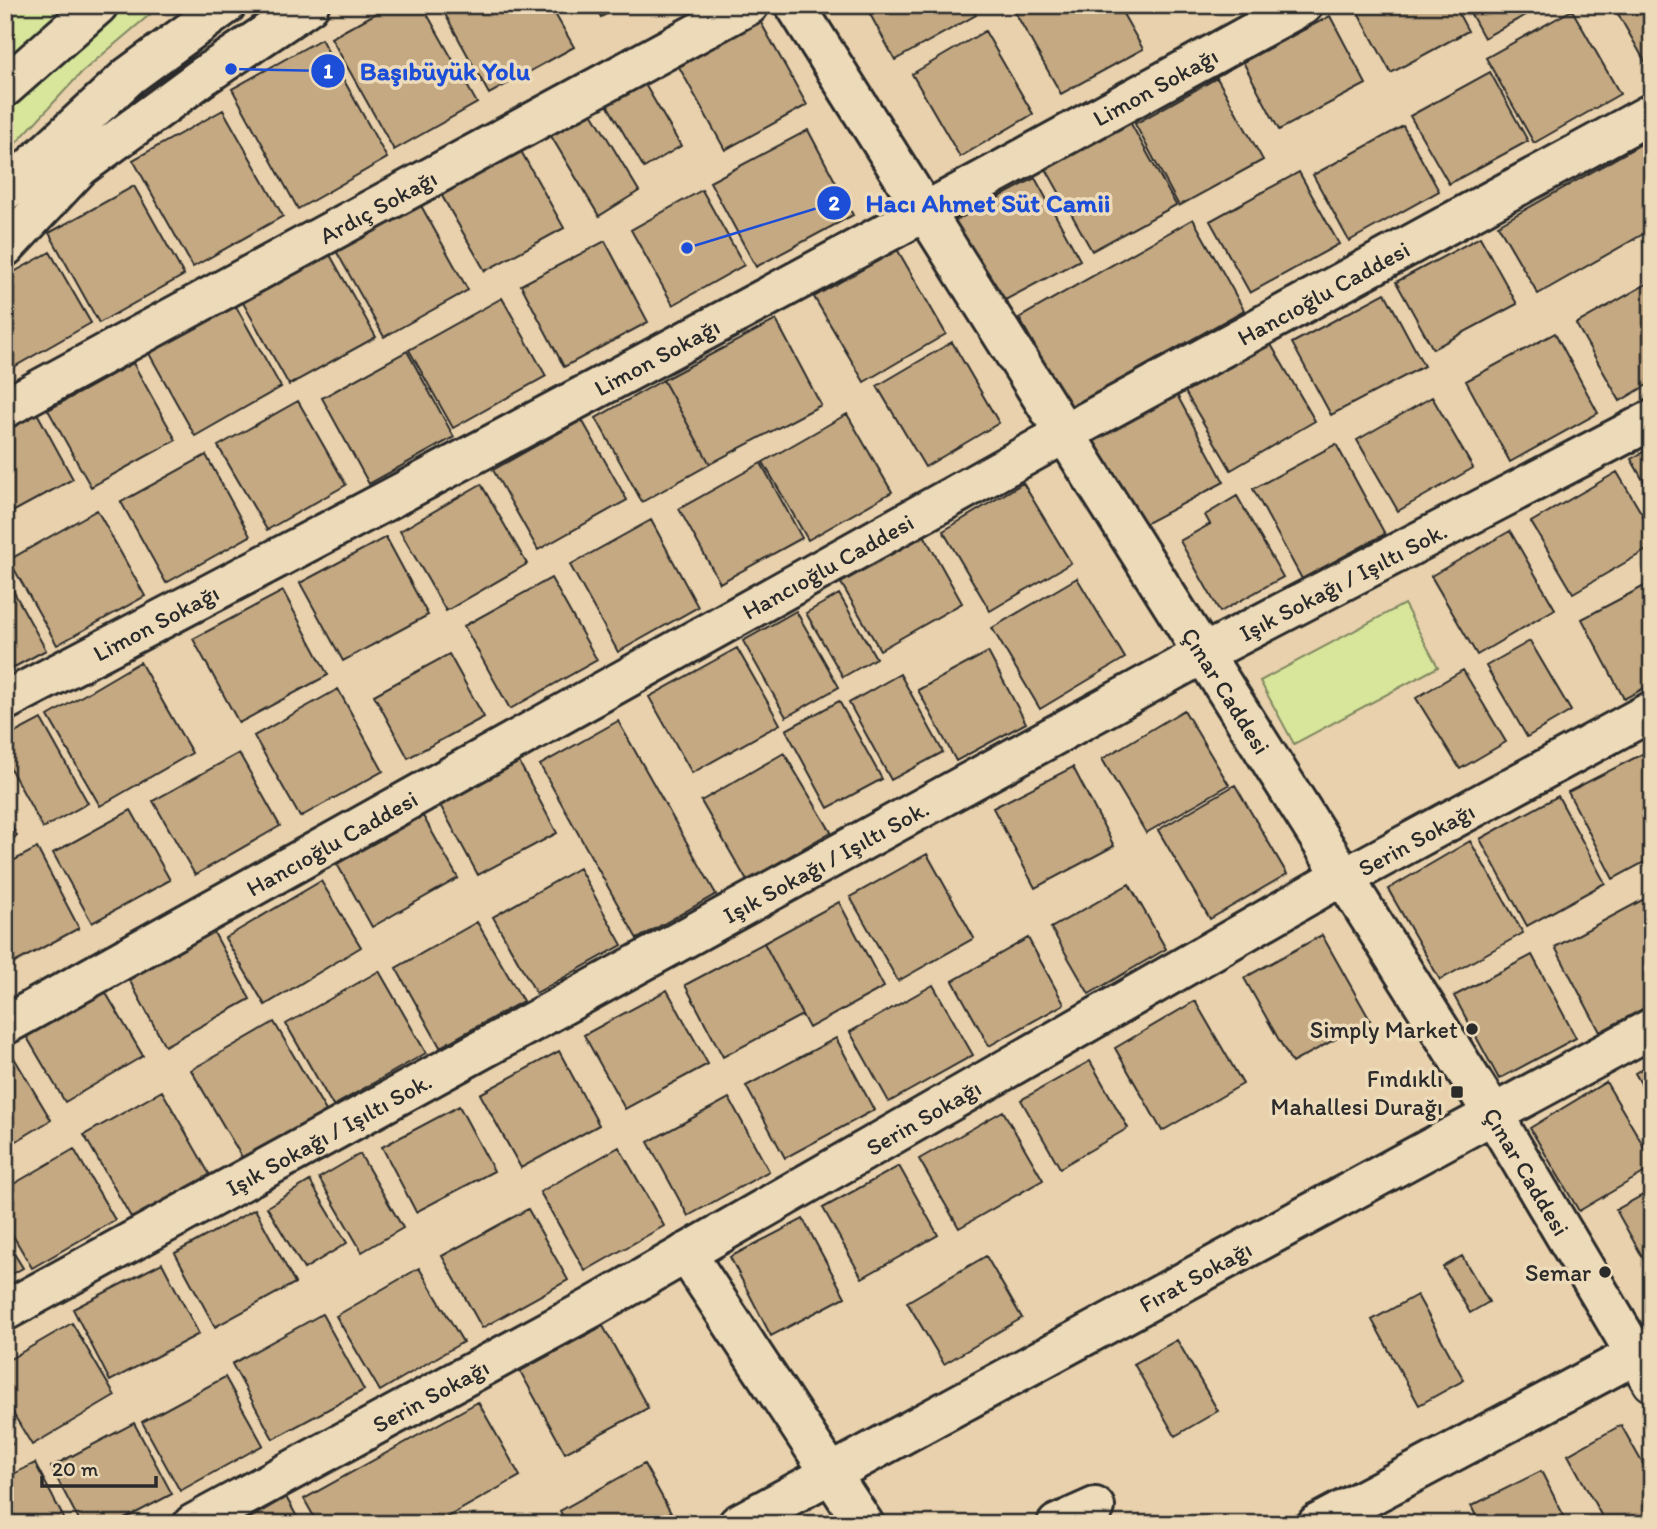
<svg xmlns="http://www.w3.org/2000/svg" width="1657" height="1529" font-family="Itim,sans-serif">
<style>
.green{fill:#d7e69a;stroke:#818862;stroke-width:2}
.building{fill:#c4a982;stroke:#2b2b2b;stroke-width:2}
.lines{fill:none;stroke-linecap:round;stroke-linejoin:round}
.minor-casing{stroke:#2b2b2b;stroke-width:44}
.major-casing{stroke:#2b2b2b;stroke-width:44}
.minor{stroke:#eddab8;stroke-width:38}
.major{stroke:#eddab8;stroke-width:38}
.poi-dot{fill:#2b2b2b;stroke:#eddab8;stroke-width:2.5}
.labels{text-anchor:middle;dominant-baseline:central;stroke-width:7;stroke-linejoin:round;paint-order:stroke}
.street-label{font-size:24px;fill:#2b2b2b;stroke:#eddab8}
.poi-label{font-size:24px;fill:#2b2b2b;stroke:#eddab8;text-anchor:end}
.leader{fill:none;stroke:#1d4ed8;stroke-width:2.5}
.callout-dot{fill:#1d4ed8;stroke:#eddab8;stroke-width:2.5}
.mark-label{font-size:21px;text-anchor:middle;font-weight:bold;fill:#fff}
.callout-label{font-size:26px;text-anchor:middle;font-weight:bold;fill:#1d4ed8;stroke:#eddab8;stroke-width:7;stroke-linejoin:round;paint-order:stroke}
</style>
<rect width="100%" height="100%" fill="#e8d1ac"/>
<filter id="ink" filterUnits="userSpaceOnUse"><feTurbulence type="fractalNoise" baseFrequency=".0143" numOctaves="2"/><feDisplacementMap in="SourceGraphic" scale="14" xChannelSelector="R" yChannelSelector="G"/><feConvolveMatrix kernelMatrix="1 2 1 2 8 2 1 2 1" color-interpolation-filters="sRGB"/></filter>
<g filter="url(#ink)">
<path class="green" d="M5 5H161L82 72 5 155Z
M1404 604 1438 667 1294 744 1260 681Z"/>
<path class="building" d="M391 5H422L477 103 394 150 331 38Z
M440 5H550L574 47 489 94Z
M595 5H622L601 17Z
M865 5H971L976 15 895 60Z
M1011 5H1118L1143 49 1061 94Z
M1354 5H1454L1468 31 1391 73Z
M1466 5H1544L1484 38Z
M1613 5H1652V74Z
M1572 10 1620 94 1534 143 1486 58Z
M1330 16 1366 84 1279 130 1243 62Z
M760 21 807 105 725 150 679 67Z
M985 31 1033 114 960 157 912 74Z
M321 39 387 158 298 209 232 89Z
M1490 72 1528 141 1449 184 1410 116Z
M1217 78 1263 160 1179 206 1135 124Z
M643 81 681 146 644 168 606 103Z
M588 106 639 191 599 216 548 131Z
M223 110 283 216 193 267 133 160Z
M1130 122 1176 205 1092 251 1046 169Z
M1403 126 1439 191 1349 241 1313 175Z
M808 130 853 215 756 267 710 182Z
M1652 138V229L1538 294 1498 225Z
M517 144 564 228 485 271 438 189Z
M1299 172 1339 244 1250 293 1210 221Z
M1035 178 1080 260 996 305 951 223Z
M134 186 184 275 99 323 49 233Z
M702 190 744 265 673 305 631 230Z
M419 202 468 290 384 337 335 249Z
M1193 219 1244 310 1070 408 1019 318Z
M1480 237 1517 304 1433 349 1396 282Z
M605 241 648 322 564 367 521 285Z
M897 249 946 334 864 382 814 297Z
M50 252 91 323 5 372V277Z
M329 253 376 337 289 385 242 301Z
M1652 281V382L1620 401 1576 324Z
M1385 293 1424 366 1331 415 1292 343Z
M502 298 546 376 453 428 409 350Z
M234 303 281 387 195 436 147 350Z
M776 320 821 405 710 464 663 380Z
M1555 333 1598 413 1510 462 1466 381Z
M1269 341 1315 421 1231 470 1184 390Z
M952 342 999 423 925 467 877 386Z
M407 351 454 437 369 484 322 398Z
M133 363 176 440 91 487 48 410Z
M663 380 710 464 642 502 596 418Z
M1177 395 1224 482 1141 526 1094 441Z
M1432 397 1473 468 1398 511 1357 440Z
M298 401 346 485 267 530 218 446Z
M37 413 73 479 5 516V430Z
M847 414 892 492 808 540 763 462Z
M582 420 627 500 538 550 493 470Z
M1336 444 1385 534 1302 579 1253 489Z
M1652 447V496L1631 459Z
M206 455 250 536 166 583 121 502Z
M761 463 802 538 720 583 679 509Z
M1617 472 1652 531V547L1573 593 1531 522Z
M1023 483 1071 563 990 611 943 531Z
M481 484 527 564 446 611 400 531Z
M1237 496 1283 577 1220 612 1180 541 1210 524 1205 515Z
M97 510 145 596 57 645 9 560Z
M651 520 698 607 618 652 570 565Z
M1510 531 1555 609 1477 655 1431 576Z
M924 535 962 603 880 650 841 583Z
M386 537 428 615 343 661 300 583Z
M5 576 46 650 5 672Z
M551 578 597 660 510 709 464 626Z
M1077 578 1125 658 1040 709 992 628Z
M1652 582V684L1624 699 1582 619Z
M283 591 328 675 239 723 193 639Z
M839 594 876 658 843 677 806 613Z
M796 611 839 687 786 717 743 641Z
M1530 641 1571 711 1527 737 1486 666Z
M737 648 780 724 692 773 649 697Z
M988 652 1026 723 956 761 918 690Z
M449 654 484 717 408 758 374 695Z
M140 662 192 753 100 806 48 716Z
M1463 670 1506 742 1460 769 1416 698Z
M900 674 943 752 891 780 849 703Z
M338 689 383 771 300 817 254 736Z
M839 701 882 779 828 808 786 730Z
M1184 710 1229 785 1146 833 1102 759Z
M41 719 88 803 43 828 5 759V738Z
M618 721 716 894 637 939 540 765Z
M1652 749V858L1613 879 1568 792Z
M239 753 280 826 195 875 153 801Z
M784 753 831 832 747 881 701 801Z
M519 762 557 833 478 875 440 805Z
M1073 767 1114 846 1035 888 993 808Z
M1235 785 1287 874 1210 919 1158 830Z
M1558 796 1605 883 1527 926 1480 839Z
M131 810 170 880 92 923 53 853Z
M5 815 17 836 5 843Z
M423 816 458 878 372 927 337 864Z
M1470 841 1523 933 1440 980 1388 889Z
M37 848 79 928 5 968V865Z
M927 854 974 938 898 981 850 897Z
M579 868 622 945 536 993 493 917Z
M321 881 361 947 265 1005 225 938Z
M1129 884 1166 949 1089 994 1051 928Z
M1644 899 1652 913V1004L1600 1032 1555 947Z
M839 902 884 987 809 1028 764 943Z
M477 922 523 1001 440 1047 396 968Z
M211 927 250 999 165 1046 126 974Z
M1322 935 1370 1020 1292 1063 1244 978Z
M1028 938 1064 1004 989 1046 953 981Z
M764 943 802 1015 723 1057 685 985Z
M1532 955 1576 1038 1499 1079 1454 996Z
M379 971 426 1053 333 1106 286 1024Z
M933 985 973 1055 889 1102 850 1032Z
M103 988 143 1056 65 1102 25 1034Z
M667 990 708 1064 625 1109 584 1035Z
M1195 1001 1243 1084 1162 1131 1115 1048Z
M274 1022 326 1111 243 1159 191 1070Z
M836 1038 874 1110 785 1158 746 1086Z
M7 1046 51 1120 5 1148V1047Z
M559 1051 599 1125 521 1168 480 1094Z
M1090 1061 1128 1128 1060 1168 1021 1100Z
M1652 1063V1103L1635 1073Z
M1606 1082 1652 1160V1168L1579 1211 1530 1128Z
M162 1091 210 1175 132 1219 84 1135Z
M729 1098 769 1171 688 1216 648 1142Z
M459 1106 494 1171 416 1212 382 1147Z
M1003 1111 1043 1180 959 1228 919 1159Z
M619 1147 664 1226 585 1271 540 1192Z
M74 1149 115 1220 32 1268 5 1222V1189Z
M360 1154 403 1228 362 1252 319 1178Z
M899 1166 938 1235 862 1278 823 1208Z
M310 1181 347 1243 304 1269 267 1207Z
M1652 1190V1274L1616 1210Z
M255 1209 295 1283 215 1327 175 1253Z
M528 1209 568 1280 482 1328 442 1256Z
M803 1219 845 1297 771 1336 730 1257Z
M5 1239 23 1268 5 1278Z
M986 1256 1022 1318 944 1364 907 1302Z
M1462 1256 1489 1302 1470 1313 1443 1267Z
M162 1263 199 1334 110 1381 73 1309Z
M419 1268 463 1342 380 1391 336 1316Z
M1417 1295 1464 1380 1419 1405 1372 1320Z
M322 1314 364 1390 273 1439 232 1364Z
M72 1323 115 1396 32 1445 5 1400V1362Z
M603 1326 648 1408 565 1453 520 1371Z
M1177 1340 1218 1411 1175 1436 1134 1364Z
M225 1377 263 1445 180 1491 142 1422Z
M478 1402 520 1476 435 1524H318L304 1499Z
M134 1423 172 1494 115 1524H81L51 1467Z
M1621 1425 1652 1480V1517L1640 1524H1606L1568 1455Z
M5 1431 12 1444 5 1448Z
M35 1463 67 1524H5V1478Z
M644 1464 677 1524H567L560 1511Z
M1541 1471 1568 1524H1480L1471 1506Z
M286 1497 301 1524H240Z"/>
<g class="lines">
<g class="minor-casing">
<g id="minor">
<path id="s1" d="M795 5 1493 1114 1652 1382"/>
<path d="M5 87 98 5"/>
<path id="s2" d="M5 408 749 5"/>
<path id="s3" d="M5 701C441 474 873 242 1303 5"/>
<path id="s4" d="M5 1025 1075 428 1652 113"/>
<path d="M686 1253 864 1524"/>
<path id="s5" d="M5 1311 1203 654 1652 420"/>
<path id="s6" d="M193 1524 591 1308 1342 876 1344 878 1652 711"/>
<path id="s7" d="M738 1524 1652 1028"/>
<path d="M1057 1524 1095 1507"/>
<path d="M1317 1524 1652 1346"/>
</g>
</g>
<g class="major-casing">
<path id="major" d="M5 191 129 76 226 5
M5 247 80 167 202 77 309 5"/>
</g>
<use href="#minor" class="minor"/>
<use href="#major" class="major"/>
</g>
</g>
<g class="poi-dot">
<circle cx="1472" cy="1029" r="7"/>
<rect x="1450" y="1085" width="14" height="14" rx="3.5"/>
<circle cx="1605" cy="1272" r="7"/>
</g>
<g class="labels">
<g class="street-label">
<text stroke="none"><textPath href="#s3" startOffset="1304">Limon Sokağı</textPath></text>
<text stroke="none"><textPath href="#s2" startOffset="424">Ardıç Sokağı</textPath></text>
<text stroke="none"><textPath href="#s4" startOffset="1508">Hancıoğlu Caddesi</textPath></text>
<text stroke="none"><textPath href="#s3" startOffset="737">Limon Sokağı</textPath></text>
<text stroke="none"><textPath href="#s4" startOffset="942">Hancıoğlu Caddesi</textPath></text>
<text stroke="none"><textPath href="#s5" startOffset="1524">Işık Sokağı / Işıltı Sok.</textPath></text>
<text stroke="none"><textPath href="#s3" startOffset="170">Limon Sokağı</textPath></text>
<text stroke="none"><textPath href="#s1" startOffset="810">Çınar Caddesi</textPath></text>
<text stroke="none"><textPath href="#s6" startOffset="1404">Serin Sokağı</textPath></text>
<text stroke="none"><textPath href="#s4" startOffset="374">Hancıoğlu Caddesi</textPath></text>
<text stroke="none"><textPath href="#s5" startOffset="936">Işık Sokağı / Işıltı Sok.</textPath></text>
<text stroke="none"><textPath href="#s6" startOffset="836">Serin Sokağı</textPath></text>
<text stroke="none"><textPath href="#s5" startOffset="369">Işık Sokağı / Işıltı Sok.</textPath></text>
<text stroke="none"><textPath href="#s1" startOffset="1377">Çınar Caddesi</textPath></text>
<text stroke="none"><textPath href="#s7" startOffset="520">Fırat Sokağı</textPath></text>
<text stroke="none"><textPath href="#s6" startOffset="270">Serin Sokağı</textPath></text>
</g>
<g class="poi-label">
<text x="1458" y="1029">Simply Market</text>
<text x="1443" y="1078">Fındıklı<tspan x="1443" dy="28">Mahallesi Durağı</tspan></text>
<text x="1591" y="1272">Semar</text>
</g>
</g>
<path class="leader" d="M231 69L328 71M687 248L834 203"/>
<g class="callout-dot">
<circle cx="231" cy="69" r="7"/>
<circle cx="687" cy="248" r="7"/>
<circle cx="328" cy="71" r="18"/>
<circle cx="834" cy="203" r="18"/>
</g>
<g class="mark-label">
<text x="328" y="78">1</text>
<text x="834" y="210">2</text>
</g>
<g class="callout-label">
<text x="445" y="80">Başıbüyük Yolu</text>
<text x="988" y="212">Hacı Ahmet Süt Camii</text>
</g>
<rect width="1657" height="1529" fill="none" stroke="#eddab8" stroke-width="28"/>
<rect x="14" y="14" width="1629" height="1501" fill="none" stroke="#2b2b2b" stroke-width="2.5" filter="url(#ink)"/>
<path d="M42 1476v10h114v-10" fill="none" stroke="#2b2b2b" stroke-width="3.5"/>
<text x="52" y="1476" font-size="21" fill="#2b2b2b" stroke="#eddab8" stroke-width="5" paint-order="stroke">20 m</text>
</svg>
